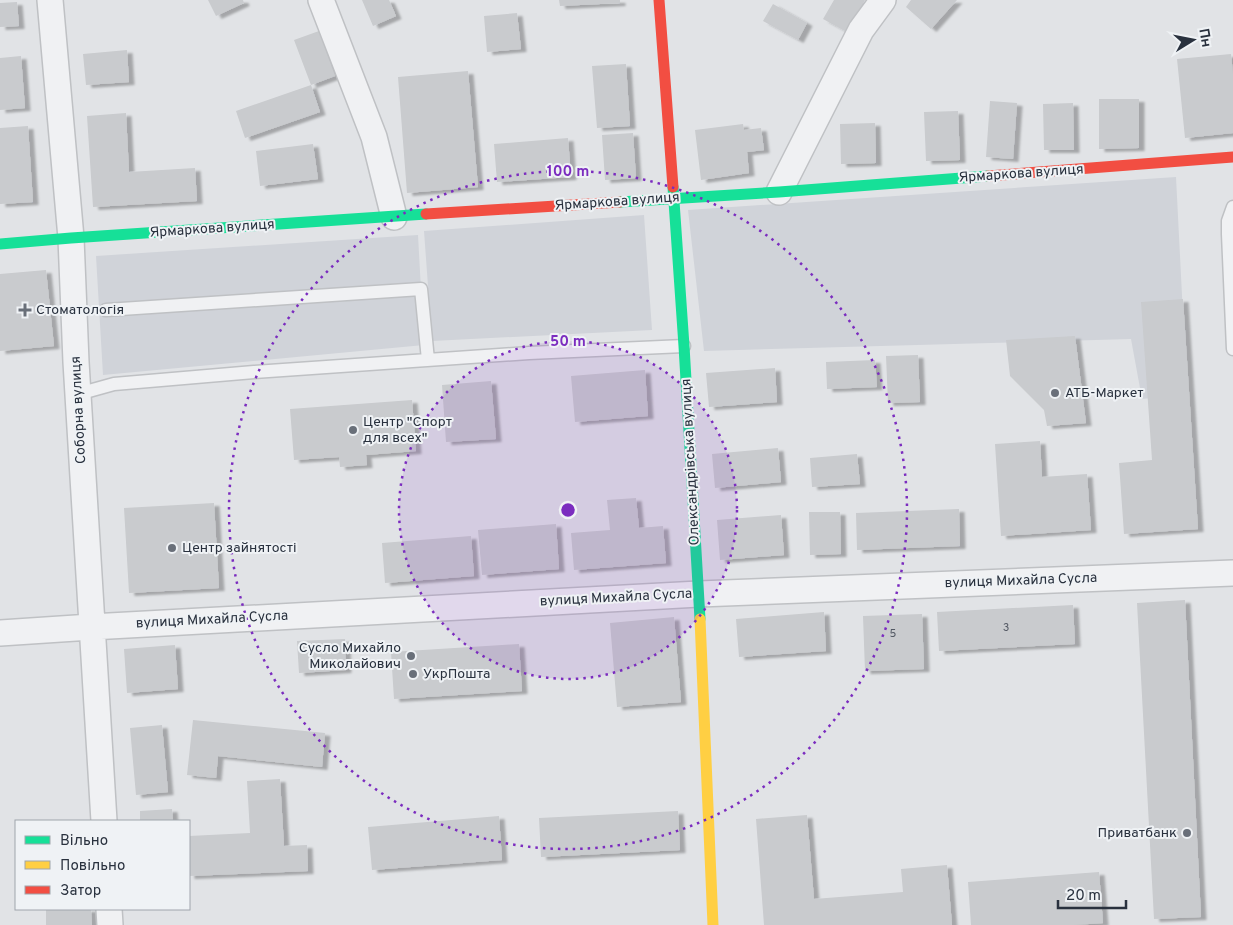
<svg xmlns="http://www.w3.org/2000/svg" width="1233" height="925" font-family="Overpass,sans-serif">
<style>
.built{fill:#d0d3d9}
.building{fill:#c9cbce;filter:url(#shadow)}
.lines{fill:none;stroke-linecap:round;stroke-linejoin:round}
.lane-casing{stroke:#bfc1c4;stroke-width:15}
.street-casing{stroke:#bfc1c4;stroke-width:28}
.lane{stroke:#f0f1f3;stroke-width:12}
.street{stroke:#f0f1f3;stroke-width:25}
.fast{stroke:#16e098;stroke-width:11}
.slow{stroke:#ffcf43;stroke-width:11}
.jam{stroke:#f24e42;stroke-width:11}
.ring{fill:none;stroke:#7b2cbf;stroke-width:2.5;stroke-dasharray:2.5 5}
.poi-dot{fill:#696f79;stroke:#eff2f5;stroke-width:2}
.labels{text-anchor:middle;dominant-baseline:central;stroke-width:4;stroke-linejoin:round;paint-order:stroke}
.number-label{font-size:11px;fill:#525863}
.street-label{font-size:14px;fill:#29313e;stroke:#eff2f5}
.poi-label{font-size:14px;fill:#29313e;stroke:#eff2f5;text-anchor:start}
.centre{fill:#7b2cbf;stroke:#eff2f5;stroke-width:2.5}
.ring-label{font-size:15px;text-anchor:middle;font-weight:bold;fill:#7b2cbf;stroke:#eff2f5;stroke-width:4;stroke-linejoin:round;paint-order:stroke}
</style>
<defs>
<filter id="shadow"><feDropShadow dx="5.5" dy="3" stdDeviation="1" flood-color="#0004"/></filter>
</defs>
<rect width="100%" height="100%" fill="#e1e3e6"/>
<path class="built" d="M1176 177 1187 394 1142 399 1131 339 704 351 688 210Z
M644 215 652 330 432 341 424 231Z
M418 235 424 345 103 375 96 256Z"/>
<path class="building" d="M208 0H243L244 3 216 16Z
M362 0H389L396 16 373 26Z
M559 0H620V3L560 6Z
M834 0H865L847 32 823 19Z
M911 0H957L931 29 906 7Z
M17 2 19 26 0 27V3Z
M773 4 807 23 798 40 763 21Z
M517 13 521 49 487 52 484 16Z
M319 31 335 76 311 85 320 112 245 138 236 111 311 85 294 40Z
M127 50 129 82 86 85 83 54Z
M1231 54 1233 74V133L1185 138 1177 59Z
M21 56 25 108 0 110V58Z
M626 64 630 126 597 128 592 66Z
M468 71 478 187 407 193 398 77Z
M1099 99H1139V148L1099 149Z
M990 101 1017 103 1013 159 986 157Z
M1073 103 1074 150H1044L1043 104Z
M958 111 960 160 926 161 924 112Z
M126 113 129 172 195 168 197 201 93 207 87 116Z
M875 123 876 163 841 164 840 124Z
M743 124 744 130 761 128 764 150 747 152 749 173 701 180 695 130Z
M28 126 33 202 0 204V128Z
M633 133 636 178 605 180 602 135Z
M568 138 571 177 497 182 494 144Z
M313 144 318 179 260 186 256 151Z
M46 270 54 346 0 351V274Z
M1183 299 1198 529 1124 534 1119 463 1152 460 1141 302Z
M1075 336 1086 423 1047 426 1044 410 1010 376 1006 340Z
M918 355 920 402 888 403 886 356Z
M875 360 877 387 827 389 826 362Z
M775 368 777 402 709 407 706 373Z
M645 370 648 416 575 422 571 376Z
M491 381 496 439 446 442 442 385Z
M412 400 416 451 366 455 367 465 340 467 339 457 294 460 290 409Z
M1040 441 1042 477 1087 474 1091 530 1001 536 995 444Z
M778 448 781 482 715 488 712 454Z
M857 454 860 484 812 487 810 458Z
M636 498 639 528 663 526 666 563 574 570 571 533 610 530 607 500Z
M214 503 219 588 129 593 124 508Z
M959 509 960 546 857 550 856 513Z
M809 512H840L841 554 810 555Z
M781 515 784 555 720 560 717 520Z
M556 524 559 569 482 575 478 530Z
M471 536 474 576 385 583 382 543Z
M1185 600 1201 917 1154 919 1137 603Z
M1073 605 1075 644 939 651 937 612Z
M824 612 826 651 739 657 736 619Z
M922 614 924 669 865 671 863 616Z
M674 617 681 702 617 707 610 623Z
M345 639 346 670 299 673 297 641Z
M519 644 522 691 394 699 391 652Z
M175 645 178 689 127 693 124 649Z
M193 720 325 733 322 767 218 756 216 778 187 775Z
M162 725 168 792 136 795 130 728Z
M280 779 284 846 307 845 308 871 189 876V836L250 833 247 781Z
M172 809 173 821H140V811Z
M678 811 680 850 541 857 539 818Z
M807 815 814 899 903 892 901 869 947 865 952 925H764L756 819Z
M499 816 502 860 372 870 368 827Z
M1099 872 1103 923 1074 925H971L968 882Z
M46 909H91L92 925H46Z"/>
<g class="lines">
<g class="lane-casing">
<path id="lane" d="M1233 207 1228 221V234L1233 349
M106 310 421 289 428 360
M78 394 114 384 254 372 529 353 684 346"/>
</g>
<g class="street-casing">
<path id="street" d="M50 0 71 238 76 362 104 821
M321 0 374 137 394 217
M779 192 861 30 883 0
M0 633 91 627 699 594 1233 573
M109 909 110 925"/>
</g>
<use href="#lane" class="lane"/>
<use href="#street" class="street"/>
<path class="fast" d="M673 187 684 346 700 619
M620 202 779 192 988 176
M0 244 71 238 426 214"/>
<path class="slow" d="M700 619 713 925"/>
<path class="jam" d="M659 0 673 187
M988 176 1233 157
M426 214 620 202"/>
</g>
<circle cx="568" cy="510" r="169" fill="#7b2cbf" fill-opacity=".12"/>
<g class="ring">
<circle cx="568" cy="510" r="169"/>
<circle cx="568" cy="510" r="339"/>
</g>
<g class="poi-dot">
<path d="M22.5 302.5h5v5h5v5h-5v5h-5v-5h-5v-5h5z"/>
<circle cx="1055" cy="393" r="5"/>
<circle cx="353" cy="430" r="5"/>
<circle cx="172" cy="548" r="5"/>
<circle cx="411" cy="656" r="5"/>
<circle cx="413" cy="674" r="5"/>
<circle cx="1187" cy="833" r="5"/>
</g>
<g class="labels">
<g class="number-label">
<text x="1006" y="628">3</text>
<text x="893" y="634">5</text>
</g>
<g class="street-label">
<text transform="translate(1021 174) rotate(-4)">Ярмаркова вулиця</text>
<text transform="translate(617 202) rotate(-4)">Ярмаркова вулиця</text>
<text transform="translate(212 229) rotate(-4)">Ярмаркова вулиця</text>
<text transform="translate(79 410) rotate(-93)">Соборна вулиця</text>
<text transform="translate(691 462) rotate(-93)">Олександрівська вулиця</text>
<text transform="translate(1021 581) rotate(-2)">вулиця Михайла Сусла</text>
<text transform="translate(616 598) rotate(-3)">вулиця Михайла Сусла</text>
<text transform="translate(212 620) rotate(-3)">вулиця Михайла Сусла</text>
</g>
<g class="poi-label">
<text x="36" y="310">Стоматологія</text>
<text x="1065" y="393">АТБ-Маркет</text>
<text x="363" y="422">Центр "Спорт<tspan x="363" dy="16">для всех"</tspan></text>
<text x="182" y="548">Центр зайнятості</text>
<text x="401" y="648" text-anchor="end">Сусло Михайло<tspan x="401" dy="16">Миколайович</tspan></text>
<text x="423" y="674">УкрПошта</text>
<text x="1177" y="833" text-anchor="end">Приватбанк</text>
</g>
</g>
<circle cx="568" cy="510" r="8" class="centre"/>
<g class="ring-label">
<text x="568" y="176">100 m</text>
<text x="568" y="346">50 m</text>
</g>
<rect x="15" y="820" width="175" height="90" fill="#eff2f5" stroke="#a0a5ac"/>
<rect x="25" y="836" width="25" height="8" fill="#16e098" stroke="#a0a5ac"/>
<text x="60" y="845" font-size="15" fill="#29313e">Вільно</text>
<rect x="25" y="861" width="25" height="8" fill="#ffcf43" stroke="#a0a5ac"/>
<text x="60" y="870" font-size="15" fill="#29313e">Повільно</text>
<rect x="25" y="886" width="25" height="8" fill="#f24e42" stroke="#a0a5ac"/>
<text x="60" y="895" font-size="15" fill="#29313e">Затор</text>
<g transform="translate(1193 40) rotate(80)" stroke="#eff2f5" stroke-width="4" paint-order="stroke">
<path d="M0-4L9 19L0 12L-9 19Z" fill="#29313e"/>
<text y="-8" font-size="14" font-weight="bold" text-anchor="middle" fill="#29313e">Пн</text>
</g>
<path d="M1058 900v8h68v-8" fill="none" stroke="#29313e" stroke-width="2.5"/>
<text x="1066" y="900" font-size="15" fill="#29313e" stroke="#eff2f5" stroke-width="4" paint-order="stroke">20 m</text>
</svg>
